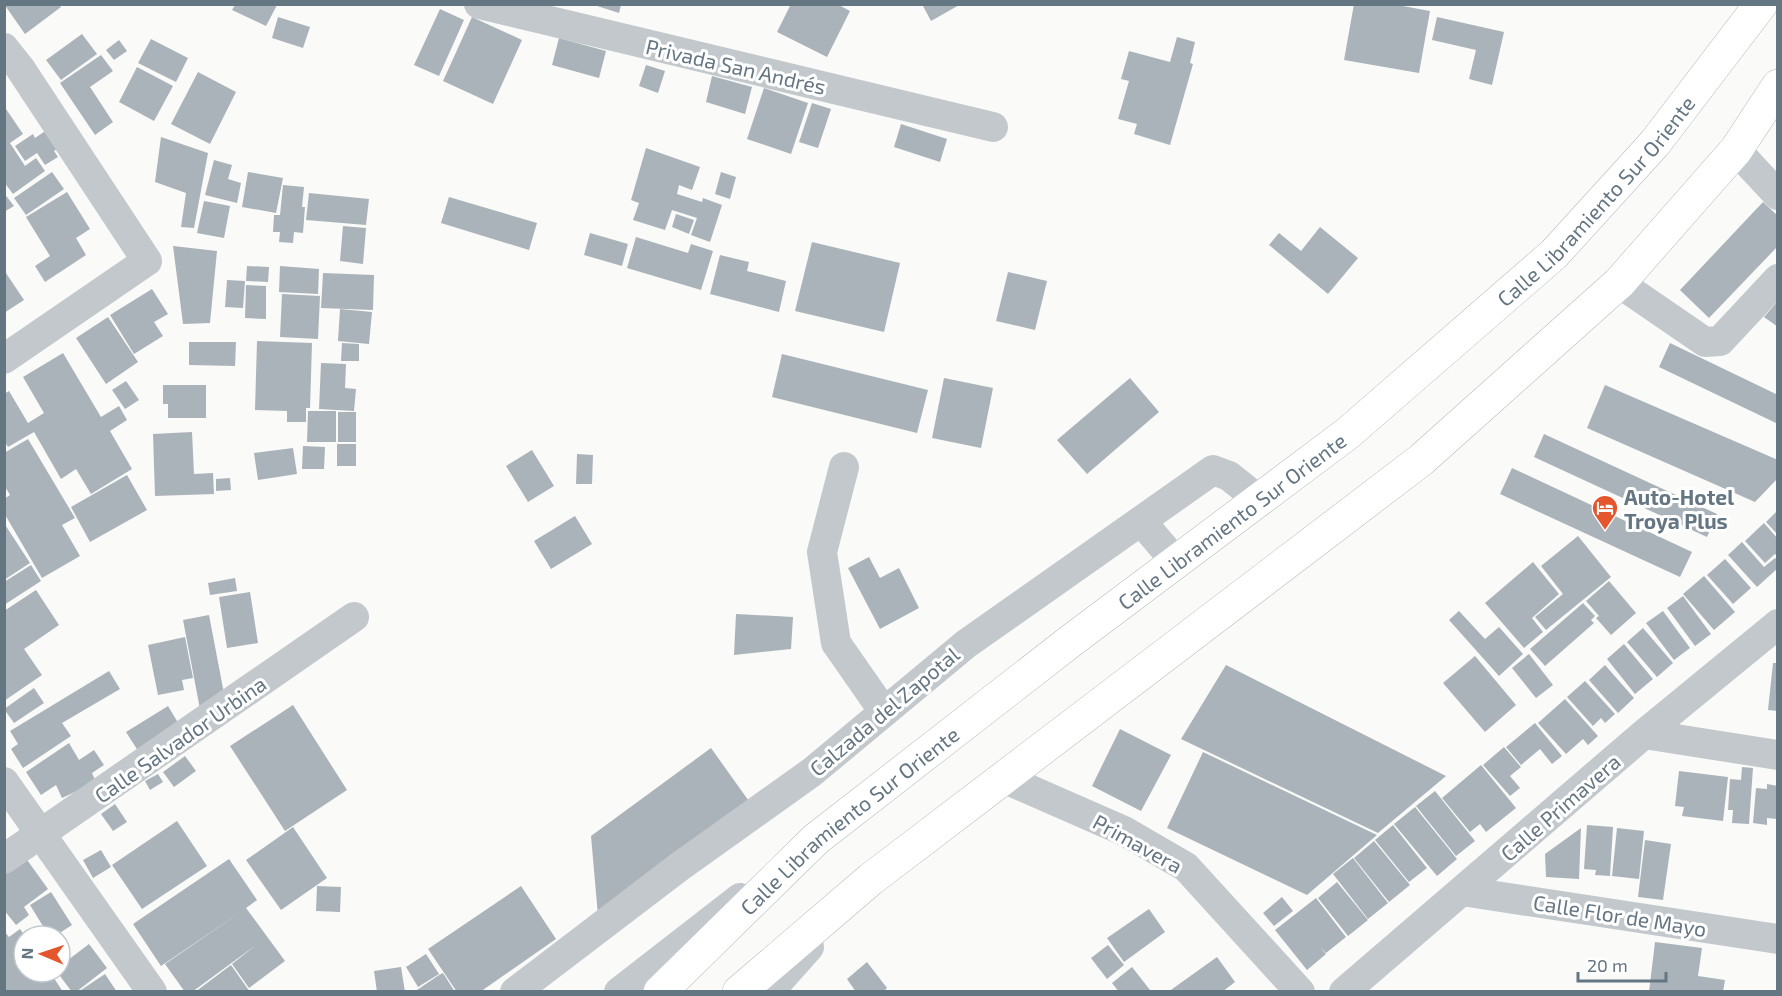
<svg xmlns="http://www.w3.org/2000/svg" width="1782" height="996" font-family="'Exo 2',sans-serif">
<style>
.building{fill:#aab3b9}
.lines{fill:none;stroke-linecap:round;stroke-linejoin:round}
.major-casing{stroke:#b5babe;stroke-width:34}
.minor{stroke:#c3c8cc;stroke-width:30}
.major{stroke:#fff;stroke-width:33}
.labels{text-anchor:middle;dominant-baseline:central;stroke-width:6;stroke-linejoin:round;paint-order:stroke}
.street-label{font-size:21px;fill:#657683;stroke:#fff}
.poi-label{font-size:21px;font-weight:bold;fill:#657683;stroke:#fff;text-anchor:start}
</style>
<rect width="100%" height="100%" fill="#fafaf8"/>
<path class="building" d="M4 4H59L61 7 25 34Z
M791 4H837L850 11 827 57 777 32Z
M922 4H961L931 21Z
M1354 4H1392L1430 11 1419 73 1344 60Z
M235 5H277L266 26 232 10Z
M594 5H621L619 13Z
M440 9 464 20 439 76 414 65Z
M278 17 310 27 303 48 272 38Z
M472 17 522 40 493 104 443 81Z
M1437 17 1504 32 1492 85 1469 79 1476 50 1432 40Z
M82 34 97 54 61 80 46 60Z
M1177 37 1195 42 1190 63 1193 64 1170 145 1134 134 1137 124 1118 119 1129 81 1121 79 1129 51 1170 62Z
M559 38 606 51 599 78 552 65Z
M151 39 188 58 176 82 138 63Z
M119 40 127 51 114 60 106 50Z
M101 55 113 71 90 87 113 122 95 135 60 83Z
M646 65 665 71 658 93 639 86Z
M137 67 173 86 154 121 119 102Z
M198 72 236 92 210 144 171 124Z
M712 76 752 87 745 114 706 102Z
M764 88 808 103 791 154 747 139Z
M812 103 831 109 818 148 799 142Z
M4 106 23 134 10 143 25 166 36 158 45 171 13 194 4 182Z
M901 124 947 139 940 162 894 147Z
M54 125 66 143 54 151 58 157 45 165 37 153 25 161 15 146 33 134 35 138Z
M161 137 208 153 194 228 181 227 186 193 155 182Z
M646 148 700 167 692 190 679 185 677 194 702 202 703 198 722 205 710 242 691 235 697 218 672 210 665 230 633 220 639 203 631 200Z
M214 160 232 165 228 179 241 183 237 203 205 195Z
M52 172 64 189 26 215 14 198Z
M248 172 283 178 276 213 242 207Z
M721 172 736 177 730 199 715 194Z
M283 185 304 187 302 207H305L303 233 294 232 293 243 279 242 280 232H273L274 215H280Z
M67 192 90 229 76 238 86 255 45 282 35 266 50 256 26 217Z
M4 193 14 206 4 212Z
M309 193 369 199 366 225 306 220Z
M449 197 537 223 529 250 441 223Z
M204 201 230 206 224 238 197 233Z
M1763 202 1778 216V246L1709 318 1680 290Z
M676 214 694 220 689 234 672 227Z
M343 226 366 228 363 264 340 261Z
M1320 227 1358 258 1328 294 1269 245 1279 233 1301 251Z
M590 233 628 244 622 266 584 255Z
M636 237 688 253 691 244 713 251 701 290 627 268Z
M812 242 900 263 884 332 795 311Z
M173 246 217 251 210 323 183 324Z
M720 255 749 262 747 271 786 281 779 312 710 294Z
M247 266 269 267 268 282 246 281Z
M280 266 319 269 318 294 279 292Z
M4 270 24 300 4 313Z
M1008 272 1047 281 1035 330 996 321Z
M323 273 374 275 373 310 321 308Z
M227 280 245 281 243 308 225 307Z
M246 285 266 286V319L245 318Z
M152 289 168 314 154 322 163 336 134 354 110 315Z
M282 294 320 296 318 339 280 337Z
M1778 301V327L1764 317Z
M340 309 372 312 369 344 338 341Z
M108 317 138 362 106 384 76 338Z
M257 341 312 343 310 408H306V422H287V411L255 410Z
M189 342H236L235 366 189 365Z
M342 343 359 344V361H341Z
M1670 343 1778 395V424L1659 367Z
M63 353 101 417 119 406 127 420 110 431 132 469 91 494 76 469 61 479 34 432 8 447 4 441V394L9 391 28 423 44 413 23 377Z
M782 354 928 390 917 433 772 397Z
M321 363 346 364 345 388 356 389 354 411 319 409Z
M944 378 993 388 981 448 932 438Z
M1130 378 1159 412 1087 474 1057 440Z
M126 381 139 400 125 409 112 390Z
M163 385H206V418H168V404H163Z
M1605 385 1778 460V478L1755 502 1587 428Z
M308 411H336V442H307Z
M338 412H356V442H338Z
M192 432 194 474 213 473 214 494 155 496 153 434Z
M1544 434 1717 514 1707 537 1534 457Z
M28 439 75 518 62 525 80 556 42 578 4 513V499L10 495 4 485V453Z
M337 444H356V466H337Z
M303 446 325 447 324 469H302Z
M293 448 297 474 258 480 254 453Z
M532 450 554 486 528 502 506 466Z
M577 454 593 455 592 484H576Z
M1512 468 1692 552 1680 577 1500 494Z
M127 475 147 510 90 542 71 507Z
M230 478 231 490 216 491V479Z
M1778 510V535L1766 522Z
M575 516 592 544 551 569 534 541Z
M4 523 30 563 4 580Z
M1764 523 1778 539V557L1775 554 1765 563 1745 541Z
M1578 536 1611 577 1546 630 1535 617 1563 594 1541 566Z
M1742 542 1764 567 1775 558 1778 561V568L1757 587 1728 555Z
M869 557 880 578 899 568 919 608 880 629 848 568Z
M1725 559 1751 588 1733 604 1707 575Z
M1533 562 1559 594 1532 618 1543 632 1524 648 1485 603Z
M31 565 41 581 4 605V582Z
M1704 576 1735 612 1714 630 1683 594Z
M235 578 237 591 210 595 208 583Z
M1609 581 1636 613 1611 635 1596 618 1599 616 1586 601Z
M36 590 59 625 24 649 42 675 4 701V611Z
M250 592 258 643 227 648 219 597Z
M1683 596 1711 634 1695 646 1667 608Z
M1583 603 1595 616 1591 620 1594 623 1545 666 1530 649Z
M1459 611 1485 639 1499 627 1523 654 1499 676 1449 620Z
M1663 611 1690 648 1674 660 1646 623Z
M736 614 793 617 791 649 734 655Z
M209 615 226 704 200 709 183 620Z
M1643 628 1673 663 1657 677 1627 642Z
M185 637 193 678 182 680 184 690 158 695 148 645Z
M1624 644 1653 679 1635 694 1607 659Z
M1529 654 1553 685 1536 698 1512 668Z
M1475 656 1516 705 1485 732 1443 683Z
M1773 663H1778V711L1768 710Z
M1226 665 1446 776 1378 833 1181 739Z
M1605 665 1634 698 1618 713 1589 680Z
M109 671 120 689 62 723 71 736 23 768 11 749 18 744 10 731Z
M1585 681 1615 714 1605 723 1601 718 1593 726 1567 697Z
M34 688 44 703 14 723 4 709Z
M1565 699 1598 736 1588 745 1583 739 1566 754 1538 723Z
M293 705 347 790 285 831 230 746Z
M168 706 183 731 142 757 126 732Z
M1535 723 1562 756 1552 764 1540 749 1521 765 1506 747Z
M1120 729 1171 755 1141 811 1092 786Z
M69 743 79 760 94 750 104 765 92 773 96 782 62 798 56 785 41 795 26 772Z
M1504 747 1521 767 1510 776 1520 788 1510 796 1483 765Z
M711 748 751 804 598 916 591 836Z
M1203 752 1377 835 1307 895 1167 828Z
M185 756 196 771 174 787 163 772Z
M1481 765 1516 808 1486 832 1480 824 1470 832 1442 798Z
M1742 767 1753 768 1749 824 1732 823 1733 810H1728L1730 779 1741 780Z
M1679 771 1728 777 1723 821 1682 816 1684 807 1675 806Z
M158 774 163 782 150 790 145 781Z
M1767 784 1778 786 1777 819 1767 818V825L1753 823 1756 788 1767 789Z
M1435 791 1475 841 1456 856 1416 806Z
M115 804 127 822 113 831 101 814Z
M1415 807 1457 859 1437 876 1394 824Z
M177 821 207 866 142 909 112 865Z
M1393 825 1427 868 1409 882 1375 840Z
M1587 825 1613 827 1610 876 1595 875 1596 870 1584 869Z
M293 827 327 878 281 910 246 860Z
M1581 828 1579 879 1546 877 1545 854Z
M1617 828 1644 831 1639 879 1612 876Z
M1645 840 1671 844 1663 900 1638 897Z
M1374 841 1410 885 1389 902 1354 858Z
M101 850 111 867 93 878 83 860Z
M25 857 48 889 24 907 29 915 16 925 4 910V872Z
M1353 858 1388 903 1368 919 1333 874Z
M229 859 257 900 246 908 285 961 249 988 232 964 256 945 192 992H185L165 964 242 911 161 966 133 924Z
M1337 882 1368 920 1348 936 1318 898Z
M317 886 341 887 340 912 316 911Z
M521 886 556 939 480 992H457L428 949Z
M51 892 72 925 55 936H49L30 905Z
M1282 897 1293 911 1274 926 1263 913Z
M1316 898 1346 937 1326 953 1320 947 1326 954 1307 970 1275 930Z
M1149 909 1165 932 1124 962 1107 938Z
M20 929 25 936 24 972H50L63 992H8L4 987V931L9 937Z
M1655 942 1702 948 1698 976 1725 980 1723 992H1649Z
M89 944 107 968 76 992H72L57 972H60V966Z
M1108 945 1124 965 1107 979 1091 958Z
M426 954 439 974 418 987 406 967Z
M1217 957 1235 982 1222 992H1168Z
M867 962 887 988 883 992H856L847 979Z
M231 965 250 992H195Z
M401 967 405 992H377L374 971Z
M1132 967 1150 990 1148 992H1119L1112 983Z
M443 973 455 992H414L439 975Z
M105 974 117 992H78Z"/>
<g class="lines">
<g class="major-casing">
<g id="major">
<path id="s1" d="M660 992 816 839 1072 640 1348 433 1554 254 1655 143 1761 4"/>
<path d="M739 992 871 879 1421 460 1619 283 1736 150 1778 86"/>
</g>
</g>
<path class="minor" d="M479 4 993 127
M4 48 20 68 147 261 4 359
M1736 150 1778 195
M1619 283 1705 342 1720 341 1778 279
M844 467 822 552 836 643 884 712
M1141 521 1176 562
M1644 734 1778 755
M1003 778 1124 831 1186 867 1300 992
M4 782 152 992
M4 859 354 617
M1462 891 1778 939
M515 992 679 867 812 772 966 644 1213 470 1229 476 1259 500
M619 992 740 898
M769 992 809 947
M1344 992 1644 734 1778 624"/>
<use href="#major" class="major"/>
</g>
<defs>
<g id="hotel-pin" transform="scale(1.35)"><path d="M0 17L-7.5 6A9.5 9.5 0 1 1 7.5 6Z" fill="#e4572e" stroke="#fff"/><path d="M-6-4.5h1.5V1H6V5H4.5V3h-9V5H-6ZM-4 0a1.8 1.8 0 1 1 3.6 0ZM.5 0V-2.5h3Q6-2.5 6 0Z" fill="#fff"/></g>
</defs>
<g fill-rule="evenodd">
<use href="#hotel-pin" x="1605" y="508"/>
</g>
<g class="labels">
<g class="street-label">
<text transform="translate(736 66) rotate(13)">Privada San Andrés</text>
<text stroke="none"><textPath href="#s1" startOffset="1228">Calle Libramiento Sur Oriente</textPath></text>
<text stroke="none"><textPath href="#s1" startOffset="742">Calle Libramiento Sur Oriente</textPath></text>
<text transform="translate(884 711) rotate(-40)">Calzada del Zapotal</text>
<text transform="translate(180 739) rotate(-35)">Calle Salvador Urbina</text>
<text transform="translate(1560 807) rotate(-41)">Calle Primavera</text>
<text stroke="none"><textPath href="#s1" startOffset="256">Calle Libramiento Sur Oriente</textPath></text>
<text transform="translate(1138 843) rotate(29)">Primavera</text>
<text transform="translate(1620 915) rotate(9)">Calle Flor de Mayo</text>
</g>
<g class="poi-label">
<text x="1624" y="496">Auto-Hotel<tspan x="1624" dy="24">Troya Plus</tspan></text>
</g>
</g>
<rect width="1782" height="996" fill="none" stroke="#657683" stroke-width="12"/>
<g transform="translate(42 954) rotate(272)"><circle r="28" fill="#ffffff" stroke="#c1c8cd" stroke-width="1.5"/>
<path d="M0-4.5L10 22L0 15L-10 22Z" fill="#e4572e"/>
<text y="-9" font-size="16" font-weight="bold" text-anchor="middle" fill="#657683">N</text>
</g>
<path d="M1578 972v9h88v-9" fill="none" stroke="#657683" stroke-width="3"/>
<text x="1587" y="972" font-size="18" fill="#657683" stroke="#ffffff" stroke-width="4.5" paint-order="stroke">20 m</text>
</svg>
